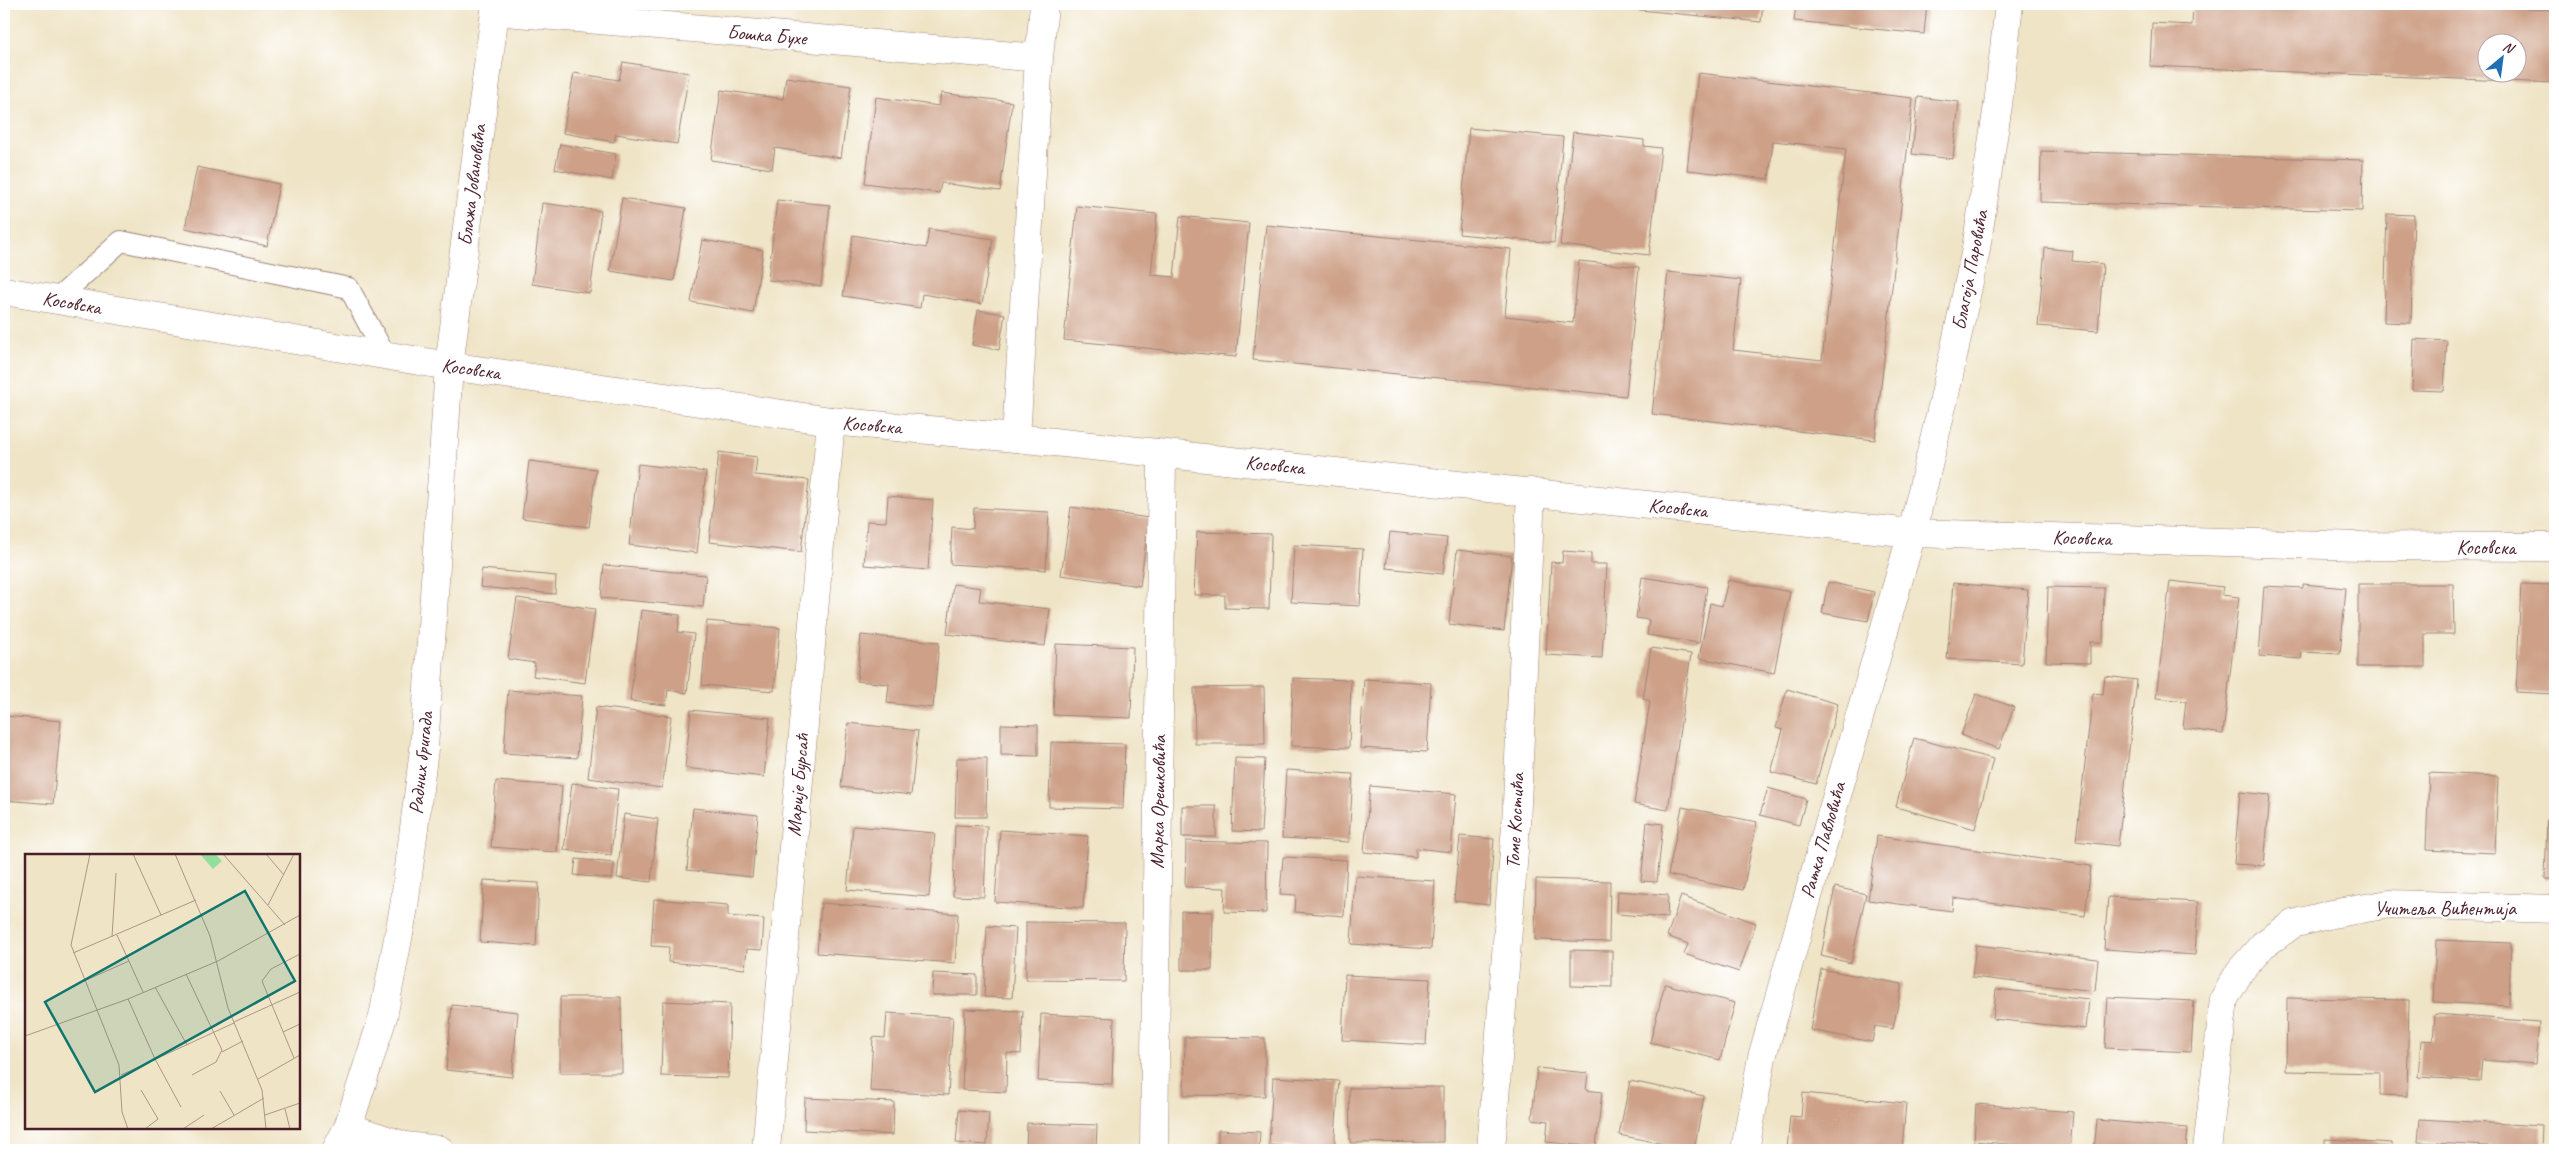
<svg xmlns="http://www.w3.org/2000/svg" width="2559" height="1154" font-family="Caveat,sans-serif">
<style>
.building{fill:#cda087;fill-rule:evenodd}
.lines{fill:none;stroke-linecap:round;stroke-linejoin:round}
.service-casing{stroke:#9c8278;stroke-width:22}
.minor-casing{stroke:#9c8278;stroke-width:29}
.tertiary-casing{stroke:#9c8278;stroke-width:29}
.service{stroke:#fff;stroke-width:20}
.minor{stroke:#fff;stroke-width:28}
.tertiary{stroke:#fff;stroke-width:28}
.labels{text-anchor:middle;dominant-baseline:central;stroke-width:4.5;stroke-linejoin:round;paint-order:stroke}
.street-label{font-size:20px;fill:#4a1f2b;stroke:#fff}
.inset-road{fill:none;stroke:#ad9588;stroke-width:1}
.view{fill:#0f766e;fill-opacity:0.15;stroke:#0f766e;stroke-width:2.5}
.inset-edge{fill:none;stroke:#4a1f2b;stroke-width:2.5}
</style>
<rect width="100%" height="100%" fill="#fff"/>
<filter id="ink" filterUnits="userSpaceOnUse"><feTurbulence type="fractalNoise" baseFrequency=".02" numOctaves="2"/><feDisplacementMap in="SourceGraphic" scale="10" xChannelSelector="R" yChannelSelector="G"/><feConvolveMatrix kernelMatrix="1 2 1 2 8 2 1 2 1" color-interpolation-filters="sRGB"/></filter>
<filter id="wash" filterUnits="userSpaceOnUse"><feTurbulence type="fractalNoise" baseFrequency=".0096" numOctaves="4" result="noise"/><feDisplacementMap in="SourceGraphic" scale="20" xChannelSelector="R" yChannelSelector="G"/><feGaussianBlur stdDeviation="1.12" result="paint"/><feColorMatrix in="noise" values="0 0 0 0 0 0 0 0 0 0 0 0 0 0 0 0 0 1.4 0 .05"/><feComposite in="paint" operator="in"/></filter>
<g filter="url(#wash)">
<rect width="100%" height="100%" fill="#efe4c6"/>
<g id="blocks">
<path class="building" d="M1631 4H1763L1761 22 1630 9Z
M1796 4H1927L1924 34 1794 21Z
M2193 4H2526V9L2555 10V83L2150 66 2152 23 2192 25ZM2486 42H2516V72H2486Z
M623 62 689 73 677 144 616 134 614 142 563 133 574 73 619 80Z
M1698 73 1913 98 1875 440 1652 414 1668 272 1741 280 1733 350 1822 360 1846 149 1773 141 1769 179 1687 170Z
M786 77 851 86 841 158 775 148 772 169 711 160 721 90 783 99Z
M941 93 1012 102 1000 191 941 183 939 193 865 183 876 97 939 106Z
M1918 97 1959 102 1953 159 1912 154Z
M1469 128 1563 137 1554 243 1459 234Z
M1573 132 1644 140V146L1661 148 1649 255 1560 245Z
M560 144 616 154 612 180 555 169Z
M2041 151 2363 160 2362 211 2040 202Z
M197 167 279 184 267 246 185 228Z
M622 198 686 208 674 281 610 271Z
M777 200 830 205 821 286 768 280Z
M542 203 601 211 590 293 532 284Z
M1077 206 1157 214 1151 275 1174 277 1180 216 1249 223 1236 357 1064 340Z
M2387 214 2414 215 2411 323 2384 322Z
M1266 225 1511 249 1505 316 1573 323 1579 261 1639 267 1626 396 1253 360Z
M929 229 993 239 982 304 922 294 920 308 843 296 853 235 926 248Z
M702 240 763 250 753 313 691 302Z
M2045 248 2073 251 2072 261 2103 264 2098 331 2038 326Z
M978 310 1005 314 999 350 972 345Z
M2414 339 2447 341 2444 391 2412 390Z
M719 452 757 457 755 475 809 480 801 552 709 542Z
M529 461 596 469 589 527 522 518Z
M638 464 706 472 697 553 629 545Z
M888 496 933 500 928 570 864 565 867 521 886 522Z
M1071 507 1149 518 1140 586 1061 575Z
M974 508 1049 512 1046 570 950 564 952 527 973 529Z
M1197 532 1271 534 1269 609 1225 608V595H1194Z
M1390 532 1447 538 1443 574 1386 568Z
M1294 545 1363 549 1360 606 1291 602Z
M1457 550 1512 556 1504 631 1449 624Z
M1563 551 1591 553V564H1607L1602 658 1546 655 1551 562 1562 563Z
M604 565 706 575 703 607 601 598Z
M482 569 556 576 555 594 480 587Z
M1642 577 1707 587 1699 643 1647 635 1649 620 1636 618Z
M1728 580 1790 592 1774 673 1699 658 1710 603 1722 606Z
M2170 581 2223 587 2222 595 2239 597 2223 734 2183 728 2186 701 2156 698Z
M1828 582 1874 592 1868 621 1822 613Z
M1953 583 2028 590 2022 664 1947 659Z
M953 584 981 588 979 601 1050 609 1045 646 947 634Z
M2303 584 2346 588 2340 654 2302 652 2301 659 2259 656 2264 586 2303 588Z
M2358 584H2453L2454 634H2425V667H2358Z
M2521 584 2555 585V694L2516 692Z
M2048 587 2104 588 2103 642H2090V663L2046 662Z
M517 598 595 609 585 683 533 676 535 663 508 659Z
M641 610 680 615 678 632 694 634 687 693 668 690 666 705 630 701Z
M707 621 780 628 774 691 702 685Z
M861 635 939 642 933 708 887 703 889 684 857 681Z
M1056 644 1133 647 1131 718 1053 715Z
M1651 648 1691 654 1668 810 1634 804 1650 701 1643 699Z
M2105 676 2137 680 2118 846 2076 841 2093 693 2103 694Z
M1293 678 1351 680 1349 748 1291 746Z
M1364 679 1431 683 1427 752 1360 748Z
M1264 687 1265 744H1195L1194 688Z
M1787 689 1838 704 1816 784 1771 772 1783 730 1776 728Z
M508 690 582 696 577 758 504 753Z
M1976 694 2014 707 1999 749 1961 735Z
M596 707 671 716 662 788 588 778Z
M691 710 770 718 764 777 685 768Z
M4 716 61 721 53 804 4 800Z
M848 723 918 731 911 795 841 787Z
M1001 724 1038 725V756L1001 755Z
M1914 738 1993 759 1975 829 1896 807Z
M1051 742 1125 744 1123 809 1049 807Z
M957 758H987L986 817H955Z
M1235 758 1265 759 1261 832 1232 831Z
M1286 770 1353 774 1349 842 1282 838Z
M2429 773 2498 776 2495 853 2426 850Z
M496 781 562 786 557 852 491 847Z
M572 783 618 789 611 855 564 850Z
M1370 786 1456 794 1451 852 1416 848V857L1364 852Z
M1768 788 1806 799 1799 825 1760 815Z
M2240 792 2270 795 2264 866 2234 864Z
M1182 806H1216V837H1182Z
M1682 807 1757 822 1743 890 1668 875Z
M693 808 758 815 752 877 687 870Z
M624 814 658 819 651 882 617 878Z
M2547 819H2555V879H2545Z
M1647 822 1663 824 1657 882 1641 881Z
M955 825 987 826 984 897 953 896Z
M853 826 935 833 929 897 847 890Z
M1000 830 1088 836 1083 908 995 902Z
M1460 836 1494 839 1489 905 1454 901Z
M1877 836 2091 866 2085 916 1953 898 1952 911 1868 900Z
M1186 841 1267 843 1266 913 1224 912 1225 888 1185 887Z
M1283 857 1347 860 1344 916 1295 912 1296 895 1280 894Z
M576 859 614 863 612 879 574 875Z
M1355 876 1435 881 1431 949 1351 944Z
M1536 879 1610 881 1609 942 1535 940Z
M484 880 539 883 536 946 480 942Z
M1835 887 1866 894 1851 963 1821 956Z
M1618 891 1668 895 1667 918 1617 914Z
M1681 896 1756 923 1739 972 1684 954 1688 944 1667 936Z
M2108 897 2198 902 2195 955 2104 949Z
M654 899 728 905V916L764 919 762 950 747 949 745 969 668 962 669 947 651 946Z
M821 903 958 914 955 963 817 953Z
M1181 911 1213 912 1212 970H1181Z
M1026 922 1125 923 1124 981 1026 980Z
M987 926 1016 928 1012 998 984 997Z
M2436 940 2511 943 2509 1006 2433 1002Z
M1976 945 2098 959 2095 991 1972 977Z
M1571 950 1612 951V987L1571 986Z
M1821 969 1902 984 1893 1029 1875 1026 1872 1042 1810 1030Z
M933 973 977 975V995H932Z
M1345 975 1430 979 1426 1045 1342 1040Z
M1665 984 1735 1003 1720 1060 1650 1042Z
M1996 989 2089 999 2086 1029 1993 1019Z
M560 997H621L622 1073H560Z
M2108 997 2194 1001 2191 1052 2105 1048Z
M2287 998 2409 1000 2407 1096 2380 1095V1073L2286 1071Z
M663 1001 730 1004 728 1078 661 1076Z
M452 1005 518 1012 512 1077 446 1070Z
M965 1009 1023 1011 1021 1054 1007 1053 1006 1092 962 1090Z
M887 1013 953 1017 948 1095 870 1091 873 1037 885 1038Z
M1041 1014 1114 1018 1112 1084 1038 1081Z
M2435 1014 2539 1022 2535 1064 2482 1060 2480 1081 2418 1077 2421 1040 2433 1041Z
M1185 1037 1265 1038V1096L1184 1095Z
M1537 1068 1588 1073 1586 1090 1602 1092 1596 1147 1546 1142 1548 1121 1532 1119Z
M1273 1077 1339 1081 1334 1150 1269 1145Z
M1630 1081 1704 1096 1694 1150 1619 1135Z
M1443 1087V1142L1350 1143 1349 1088Z
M1803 1093 1906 1103 1902 1150H1787L1790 1116 1801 1117Z
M805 1098 894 1102 893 1135 804 1130Z
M1976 1104 2073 1112 2070 1150 1974 1141Z
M959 1110 989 1113 987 1145 956 1143Z
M2420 1119 2542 1126 2541 1149 2418 1142Z
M2097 1120 2188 1128 2186 1150H2094Z
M1027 1123 1097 1125 1096 1150 1026 1149Z
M1218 1130 1260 1132 1259 1150H1218Z
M2325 1139 2392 1143V1150H2325Z"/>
</g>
</g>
<g filter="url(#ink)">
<use href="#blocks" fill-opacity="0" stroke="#9c8278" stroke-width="1"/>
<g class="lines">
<g class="service-casing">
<path id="service" d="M56 300 121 241 349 288 385 355"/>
</g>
<g class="minor-casing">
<path id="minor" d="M495 11 1039 58
M1016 438 1039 58 1044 4
M348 1127 405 1146 440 1150
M336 1150 348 1127 383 1017 404 907 424 749 449 366 496 4
M766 1150 831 421
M1154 1150 1162 454
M1491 1150 1516 825 1531 492
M1745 1150 1762 1057 1912 533 1945 394 1976 249 1998 105 2009 4
M2207 1150 2224 999 2240 971 2263 945 2293 924 2332 914 2389 904 2555 909"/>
</g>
<g class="tertiary-casing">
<path id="tertiary" d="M4 291 449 366 831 421 1016 438 1912 533 2362 546 2555 547"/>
</g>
<use href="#service" class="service"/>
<use href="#minor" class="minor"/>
<use href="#tertiary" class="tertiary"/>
</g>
</g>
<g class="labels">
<g class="street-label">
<text transform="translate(767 35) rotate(5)">Бошка Бухе</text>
<text transform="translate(472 185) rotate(-83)">Блажа Јовановића</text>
<text transform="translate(1970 270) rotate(-79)">Благоја Паровића</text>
<text transform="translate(72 303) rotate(10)">Косовска</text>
<text transform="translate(471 369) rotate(8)">Косовска</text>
<text transform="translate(872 425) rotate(5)">Косовска</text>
<text transform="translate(1275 465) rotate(6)">Косовска</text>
<text transform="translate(1678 508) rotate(6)">Косовска</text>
<text transform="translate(2082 538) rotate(2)">Косовска</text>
<text x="2486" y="547">Косовска</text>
<text transform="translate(421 763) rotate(-84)">Радних бригада</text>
<text transform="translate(798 785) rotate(-85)">Марије Бурсаћ</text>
<text transform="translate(1158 802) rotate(-89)">Марка Орешковића</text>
<text transform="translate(1515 821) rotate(-87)">Томе Костића</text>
<text transform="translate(1823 840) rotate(-74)">Ратка Павловића</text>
<text x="2445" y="908">Учитеља Вићентија</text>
</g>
</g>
<g transform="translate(25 854)">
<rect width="275" height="275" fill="#efe4c6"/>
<path d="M175 0H190L197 7 188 15Z" fill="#92de9b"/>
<path class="inset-road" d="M65 0 46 91 94 211 97 258 103 275M108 0 136 61M150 0 185 82 203 154 237 236 241 275M198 0 260 71M241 0 259 21M243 51 269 0M92 81 118 138M87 83 91 19M48 99 171 46M161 120 197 196 191 208 167 221M59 127 104 107M130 133 162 191M103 145 130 205 156 253M209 168 275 138M258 178 275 170M0 182 103 145 193 107 275 61M197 198 218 187M269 204 237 127 246 115 275 100M96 221 209 169M233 225 275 201M116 236 133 265 120 275M195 237 209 261M260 255 265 275M240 261 275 249M158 275 179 261M186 275 239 244"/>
<path class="view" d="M220 37 270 127 70 238 20 148Z"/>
<rect width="275" height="275" class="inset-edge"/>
</g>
<rect width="2559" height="1154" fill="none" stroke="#fff" stroke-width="20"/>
<g transform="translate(2502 58) rotate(29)"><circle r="24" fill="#ffffff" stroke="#b7a5aa"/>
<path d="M0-4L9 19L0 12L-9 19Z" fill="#1f6fb2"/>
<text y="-8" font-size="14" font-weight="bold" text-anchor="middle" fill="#4a1f2b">N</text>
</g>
</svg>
